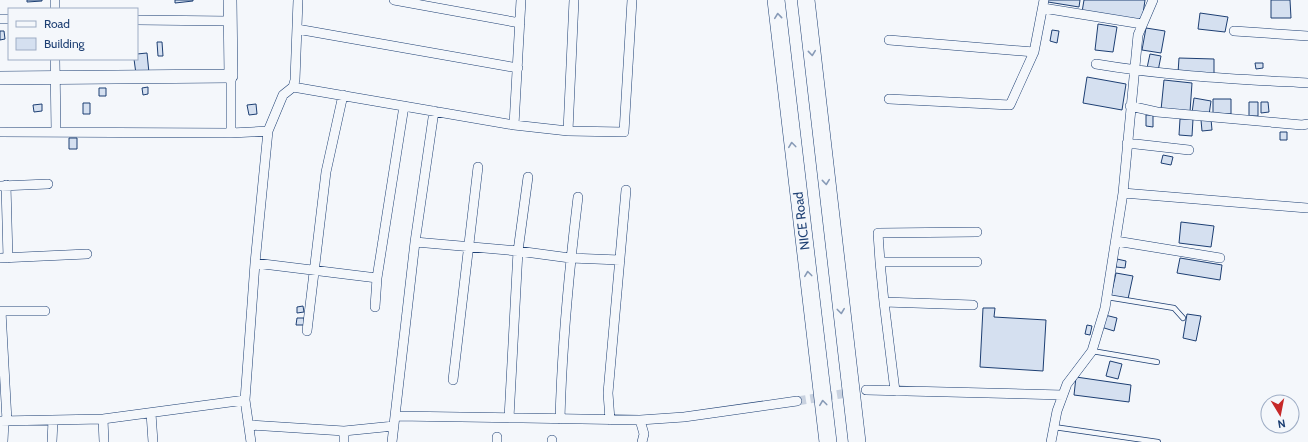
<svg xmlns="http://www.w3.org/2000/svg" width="1308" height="442" font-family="Cabin,sans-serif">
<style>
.building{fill:#d5e0f0;stroke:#1d3f73}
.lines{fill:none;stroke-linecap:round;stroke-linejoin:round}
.street-tunnel{stroke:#c9d2e0;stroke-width:9;stroke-dasharray:9 4.5;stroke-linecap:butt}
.lane-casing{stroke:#1d3f73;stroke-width:6}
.street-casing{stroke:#1d3f73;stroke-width:10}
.secondary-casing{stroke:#1d3f73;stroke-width:14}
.highway-casing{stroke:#1d3f73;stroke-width:18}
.lane{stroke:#f4f7fb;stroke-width:4.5}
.street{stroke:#f4f7fb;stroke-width:9}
.secondary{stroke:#f4f7fb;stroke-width:13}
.highway{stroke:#f4f7fb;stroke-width:17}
.oneway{stroke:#889bb7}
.labels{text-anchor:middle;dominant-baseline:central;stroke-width:3;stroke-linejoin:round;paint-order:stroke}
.street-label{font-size:13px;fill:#1d3f73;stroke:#f4f7fb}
</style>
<rect width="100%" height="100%" fill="#f4f7fb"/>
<path class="building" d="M27 0H42V1L27 2Z
M175 0H193V1L175 3Z
M1048 0H1080L1079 7 1048 2Z
M1084 0H1145L1142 21 1082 12Z
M1271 0H1290L1291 18H1271Z
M1200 13 1228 17 1225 32 1198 29Z
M1098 24 1117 27 1113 52 1095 50Z
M1146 28 1165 31 1161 53 1142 50Z
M1052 30 1059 31 1057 43 1050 41Z
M0 31H4L5 39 0 40Z
M157 42H162L163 56H158Z
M147 53 149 73 136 74 134 59H137V54Z
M1150 54 1161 56 1158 71 1147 68Z
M1179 58 1214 59V74L1178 73Z
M1255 63H1263V68L1256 69Z
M1087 77 1126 84 1122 110 1083 103Z
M1164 80 1192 83 1190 112 1161 110Z
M148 87V94L143 95 142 88Z
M99 88H106V96H99Z
M1194 98 1211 101 1209 115 1192 113Z
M1213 99H1231V114L1213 113Z
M1249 102H1258V116H1249Z
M1261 102H1268L1269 112 1261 113Z
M83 103H90V114H83Z
M42 104V111L34 112 33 105Z
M256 104 257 114 249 115 247 105Z
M1146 115H1153V127L1146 126Z
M1180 119H1193L1192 136 1179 135Z
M1211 119 1212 130 1202 131 1201 120Z
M1280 132H1287V140H1280Z
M69 138H77V149H69Z
M1163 155 1173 157 1171 165 1161 163Z
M1181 222 1214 226 1211 247 1179 243Z
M1180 258 1222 265 1220 280 1177 273Z
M1117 259 1126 261 1125 268 1116 267Z
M1116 273 1133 276 1128 299 1111 296Z
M303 306 304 312 297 313V307Z
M983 308H995L994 317 1046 320 1043 371 980 367Z
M1187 314 1201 316 1196 341 1183 338Z
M1105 315 1117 318 1114 331 1101 327Z
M297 318H304V325H296Z
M1087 325 1092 326 1090 335 1085 334Z
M1110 361 1122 364 1118 379 1106 376Z
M1076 377 1131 385 1129 402 1074 395Z"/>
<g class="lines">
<path class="street-tunnel" d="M797 401 866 390"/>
<g class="lane-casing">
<path id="lane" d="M1107 297 1174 308 1183 318
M1092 351 1157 362
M1054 427 1158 442"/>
</g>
<g class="street-casing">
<path id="street" d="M55 0V9
M298 0 295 80 293 87 514 125 568 131 624 132 632 0
M394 0 520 23
M1043 8 1142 24
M0 19H9
M137 20 230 21
M297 29 518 68
M1234 31 1308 36
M889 40 1034 52 1044 0
M55 59 56 132
M1096 64C1166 76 1237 79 1308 83
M889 99 1010 105 1034 52
M1130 106 1157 112 1302 125 1308 124
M514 125 521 0
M568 131 574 0
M0 132 231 133V76
M231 133 268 131
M1127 143 1189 150
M6 185 8 258
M1 186 48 184
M1123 193 1307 208
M977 232 878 233 880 262H977
M1116 241 1220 258
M415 242 518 251 570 258 620 260
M0 258 87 254
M880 262 884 302 973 305
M255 263 377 278
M884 302 895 391
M375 307 377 278 404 106
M0 311H45
M1 311 7 421
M307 331 326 172 343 95
M453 380 478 167
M866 390 1063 395
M245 400 255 263 268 131 283 95 293 87
M151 413 153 442
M396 416 640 420 684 417 797 401
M509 418 518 251 528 177
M103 419 104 442
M560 419C562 345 569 271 578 197
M610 420 608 393 626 190
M640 420 644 434 642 442
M0 421 103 419 245 400 251 442
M249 425 344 431 394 426
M344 431V442
M497 437V442
M3 442 4 421
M52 442 53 420
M392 442 415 242 434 111
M552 442V440
M1051 442 1057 411 1067 384 1092 351 1105 308 1123 193 1138 35 1153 0"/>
</g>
<g class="secondary-casing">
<path id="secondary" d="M0 78 231 76 230 0"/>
</g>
<g class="highway-casing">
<path id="highway" d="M776 0 828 442
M806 0 857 442"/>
</g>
<use href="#lane" class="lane"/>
<use href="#street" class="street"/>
<use href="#secondary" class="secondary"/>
<use href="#highway" class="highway"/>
</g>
<defs><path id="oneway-chevron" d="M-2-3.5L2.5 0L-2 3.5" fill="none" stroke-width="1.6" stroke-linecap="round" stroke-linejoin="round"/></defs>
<g class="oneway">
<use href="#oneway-chevron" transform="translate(778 16) rotate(-96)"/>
<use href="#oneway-chevron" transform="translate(812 53) rotate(84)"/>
<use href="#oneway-chevron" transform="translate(792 145) rotate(-97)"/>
<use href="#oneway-chevron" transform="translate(826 182) rotate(84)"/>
<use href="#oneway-chevron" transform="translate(808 274) rotate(-97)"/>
<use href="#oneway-chevron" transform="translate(841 311) rotate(83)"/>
<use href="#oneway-chevron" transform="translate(823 403) rotate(-97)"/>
</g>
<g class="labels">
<g class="street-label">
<text transform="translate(801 221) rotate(-97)">NICE Road</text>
</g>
</g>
<rect x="8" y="8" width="130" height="52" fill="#f4f7fb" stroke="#9eadc5"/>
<rect x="16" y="21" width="20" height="6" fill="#f4f7fb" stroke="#9eadc5"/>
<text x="44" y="28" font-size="12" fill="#1d3f73">Road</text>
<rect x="16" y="38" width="20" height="12" fill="#d5e0f0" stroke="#9eadc5"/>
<text x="44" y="48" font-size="12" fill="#1d3f73">Building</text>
<g transform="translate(1280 414) rotate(170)"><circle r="19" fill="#f4f7fb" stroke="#9eadc5"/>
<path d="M0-3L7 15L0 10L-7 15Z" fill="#c62828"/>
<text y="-6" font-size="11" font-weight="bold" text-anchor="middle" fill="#1d3f73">N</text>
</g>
</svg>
